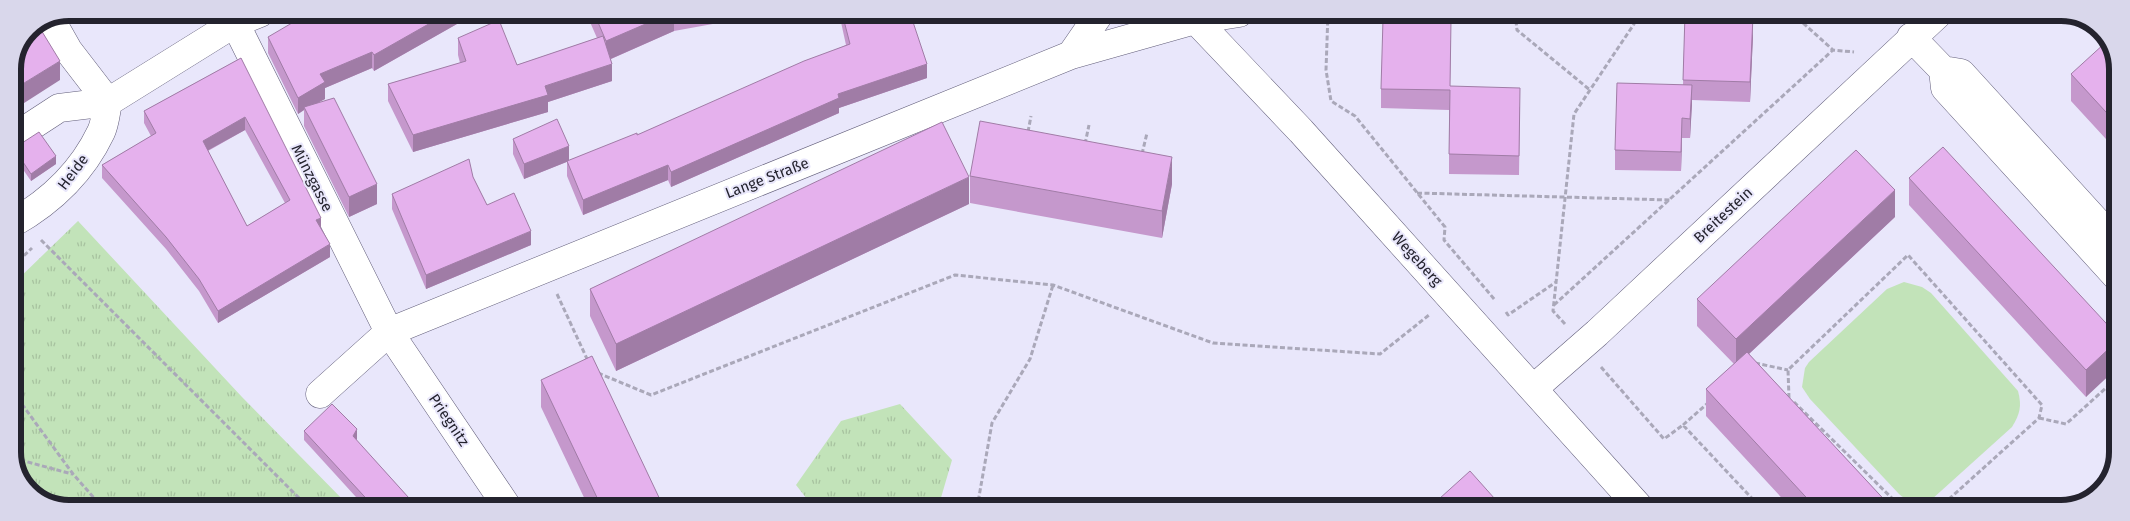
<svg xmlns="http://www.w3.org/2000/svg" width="2130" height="521" font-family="'Fira Sans',sans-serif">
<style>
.green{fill:#c2e3b9}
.park{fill:url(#park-tufts)}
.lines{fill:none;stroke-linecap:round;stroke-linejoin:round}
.minor-casing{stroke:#625e7a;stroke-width:29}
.path{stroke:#aaa8b9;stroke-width:3;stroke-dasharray:5 2.5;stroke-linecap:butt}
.minor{stroke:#fff;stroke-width:28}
.wall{fill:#c598cc;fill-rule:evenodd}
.shaded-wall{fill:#a07ca6}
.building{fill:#e5b1ed;stroke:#a07ca6;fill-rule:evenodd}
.labels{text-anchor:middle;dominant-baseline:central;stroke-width:4;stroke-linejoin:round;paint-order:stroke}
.street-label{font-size:15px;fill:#24232e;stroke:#e9e7fb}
.rim{fill:none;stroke:#24232e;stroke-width:6}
</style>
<defs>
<pattern id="park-tufts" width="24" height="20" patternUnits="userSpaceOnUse" patternTransform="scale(1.25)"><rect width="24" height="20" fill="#c2e3b9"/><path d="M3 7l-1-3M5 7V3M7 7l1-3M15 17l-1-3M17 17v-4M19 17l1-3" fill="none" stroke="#a7c29f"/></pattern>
</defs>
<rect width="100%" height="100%" fill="#e9e7fb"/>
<path class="green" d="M1904 282 1922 287 1931 293 2018 391C2022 406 2020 414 2012 427L1931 500C1919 503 1909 503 1899 494L1810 399 1802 387 1805 368 1809 362 1887 289Z"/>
<path class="park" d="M78 221 242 397 351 508 58 507 27 489 13 459V284Z
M900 404 952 460 938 508H814L796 485 841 421Z
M2063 499 2081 502 2055 508Z"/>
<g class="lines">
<g class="minor-casing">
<path id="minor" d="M1189 13 1301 131 1640 508
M51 20 68 50 108 102
M235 23 389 332 508 508
M1911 37 1943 70 1961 73 2117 244
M1071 55 1100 13
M1943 70 1945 88 2117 277
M13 138 59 108 108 102 235 23 260 13
M13 223C50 202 82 172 101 132 105 124 106 112 108 102
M1533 389 1597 333 1938 14
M320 394 389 332 1071 55 1195 20 1239 13"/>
</g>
<path class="path" d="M1328 13 1326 70 1331 101 1355 116 1445 227 1444 240 1495 300
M1515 13 1517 30 1590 90
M1792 13 1833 50
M1028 132 1031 116
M1085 144 1089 125
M1142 154 1147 133
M1417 193 1670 200
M41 240 308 507
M13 266 32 248
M557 294 588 361
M1554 305 1833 50 1854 52
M1506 312 1508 315 1556 282
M1565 324 1553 311 1574 114 1634 24 1635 13
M1755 363 1788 370
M1601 367 1664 439 1683 425 1761 508
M598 373 651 395 955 275 1053 285 1213 343 1380 354 1429 315
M2111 382 2117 389
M13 392 73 474 102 507
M1789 398 1788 370 1908 255 2042 405 2039 418 1939 508
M1794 402 1902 508
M2039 418 2066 424 2117 378
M1683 425 1709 402
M13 458 72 474
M977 508 992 423 1030 359 1053 285"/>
<use href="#minor" class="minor"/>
</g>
<path class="wall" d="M126 13H141L132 20Z
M464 13V20L374 71 372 68 325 88V99L318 102 377 204 349 217 304 126V110L298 114 268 53V37Z
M590 13H773L674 31 611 59 612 81 548 102V112L413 152 388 101V84L460 63 458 55V38L517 65 597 38 590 22Z
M839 13H910L927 78 839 108V113L671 187 668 180 583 215 567 176V161L637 135 846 45Z
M1002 13H1040L1004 22Z
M1685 14 1753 35 1750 102 1692 100 1690 138H1682L1681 171 1615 170V150L1683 85Z
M1451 40 1450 86 1520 107 1519 175 1449 174V110L1381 108V89Z
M241 58 321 228 330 257 218 323 199 291 166 249 102 178V165L151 136 144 123V111ZM245 130 285 203 247 226 208 151Z
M2117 65V151L2071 101V74Z
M513 139 569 161 524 179 513 154Z
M13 145 56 164 31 181 13 155Z
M970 176 1172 184 1162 238 970 203Z
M473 177 487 205 531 245 426 289 392 209V194Z
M1909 178 2117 335 2086 397 1909 205Z
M969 204 616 371 590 316V289Z
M1895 217 1749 354 1892 508H1791L1706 416V389L1734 364 1697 326V299Z
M541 380 664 508H589L541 407Z
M304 431 357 439 356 440 418 508H366L304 440Z"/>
<path class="shaded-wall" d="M132 13H141L132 20Z
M448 13H464V20L374 71V55Z
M671 13H674V31L606 61V41Z
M1004 13H1040L1004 22Z
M1753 16V35L1750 102V82Z
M372 52V68L325 88V99L305 110 304 107V110L298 114V98L320 74Z
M60 61V80L21 105V114L13 120V100L16 88Z
M612 64V81L548 102V112L413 152V135L545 86Z
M927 64V78L839 108V113L671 187V172L838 94Z
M1692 85V105L1690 138V119Z
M245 117V130L203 153V141Z
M1682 118V138L1681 171V152Z
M569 146V161L524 179V164Z
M56 156V164L31 181V174Z
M1172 157V184L1162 238V211Z
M668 165V180L583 215V200Z
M969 177V204L616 371V344Z
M377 184V204L349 217V197Z
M1895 190V217L1736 366V339Z
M321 218V230L316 220Z
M531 231V245L426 289V275Z
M330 244V257L218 323V311Z
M2117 341V368L2086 397V370Z
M357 429V439L353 445V436Z"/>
<path class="building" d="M309 13H448L374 55 372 52 320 74 325 82 298 98 268 37Z
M594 13H671L606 41Z
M842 13H910L927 64 838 94 839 98 671 172 668 165 583 200 567 161 637 133V135L804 61 850 44Z
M1685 14 1753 16 1750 82 1683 80Z
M1383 19 1451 20 1450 86 1520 88 1519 156 1449 154 1450 90 1381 89Z
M499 20 517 65 603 36 612 64 545 86 548 95 413 135 388 84 466 61 458 38Z
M38 25 60 61 16 88 21 94 13 100 12 69 29 29Z
M2105 43 2110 48 2117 65V124L2071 74Z
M241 58 321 218 316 220 330 244 218 311 199 279 166 237 102 165 156 133 144 111ZM245 117 290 200 247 226 203 141Z
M1617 83 1692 85 1690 119 1682 118 1681 152 1615 150Z
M334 98 377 184 349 197 304 107Z
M557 119 569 146 524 164 513 139Z
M980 121 1172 157 1162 211 970 176Z
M942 122 969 177 616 344 590 289Z
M39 132 56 156 31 174 13 147V145L22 143Z
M1943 147 2117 335V341L2086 370 1909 178Z
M1856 150 1895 190 1736 339 1697 299Z
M469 159 473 177 487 205 514 193 531 231 426 275 392 194Z
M1747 352 1892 508H1816L1706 389Z
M592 356 664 508H602L541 380Z
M332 404 357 429 353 436 418 508H375L304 431Z
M1470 471 1503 508H1429Z"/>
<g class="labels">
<g class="street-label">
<text transform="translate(73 172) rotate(-53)">Heide</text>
<text transform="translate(312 178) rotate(63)">Münzgasse</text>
<text transform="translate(767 178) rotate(-21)">Lange Straße</text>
<text transform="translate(1723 215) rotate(-43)">Breitestein</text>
<text transform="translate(1417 259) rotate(48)">Wegeberg</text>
<text transform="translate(449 420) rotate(56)">Priegnitz</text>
</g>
</g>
<path d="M0 0H2130V521H0ZM69 21H2061A48 48 0 0 1 2109 69V452A48 48 0 0 1 2061 500H69A48 48 0 0 1 21 452V69A48 48 0 0 1 69 21Z" fill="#d9d7eb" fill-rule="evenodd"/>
<path class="rim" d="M69 21H2061A48 48 0 0 1 2109 69V452A48 48 0 0 1 2061 500H69A48 48 0 0 1 21 452V69A48 48 0 0 1 69 21Z"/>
</svg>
